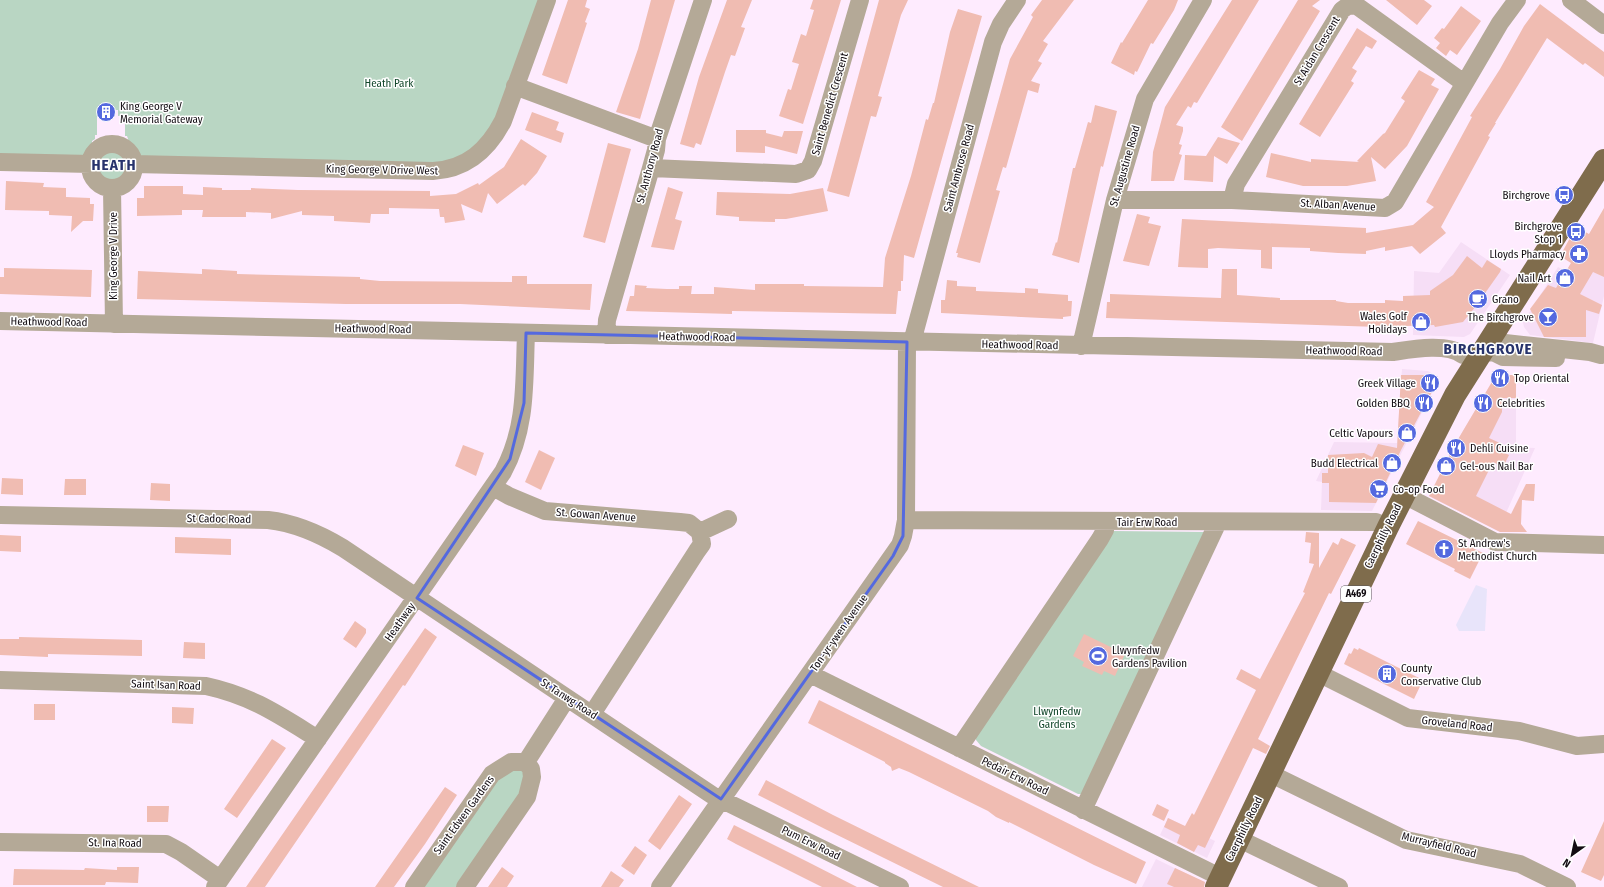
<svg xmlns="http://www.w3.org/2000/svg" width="1604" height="887" font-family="'Fira Sans Condensed',sans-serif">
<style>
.built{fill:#f6def6}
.industrial{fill:#e8e4fa}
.green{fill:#b9d6c3}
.building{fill:#f0bcb2}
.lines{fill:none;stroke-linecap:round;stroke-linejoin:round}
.minor{stroke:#b4a997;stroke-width:18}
.major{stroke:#7f6c4c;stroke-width:22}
.marked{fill:none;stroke:#5469df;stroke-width:3;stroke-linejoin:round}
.labels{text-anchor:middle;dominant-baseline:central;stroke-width:3;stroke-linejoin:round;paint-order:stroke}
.shield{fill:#fff;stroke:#595559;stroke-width:1}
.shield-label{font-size:10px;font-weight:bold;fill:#120c12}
.street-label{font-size:11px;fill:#120c12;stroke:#fff}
.park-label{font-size:11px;fill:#11462a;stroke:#fff}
.poi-label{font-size:11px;fill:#120c12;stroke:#fff;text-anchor:start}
.district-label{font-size:15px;font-weight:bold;letter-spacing:1px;fill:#27336c;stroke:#fff}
</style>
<rect width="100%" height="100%" fill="#feebfe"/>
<path class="built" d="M1604 210V296L1593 343 1530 335 1524 327 1523 322 1558 267 1566 271Z
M1461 242 1510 275 1470 334 1464 337 1413 335 1414 271 1439 273Z
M1402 369 1428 371 1435 375 1438 379 1437 383 1372 511 1321 510 1322 482 1316 481 1334 442 1397 443Z
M1496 375H1516V447L1535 448 1498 531 1429 496 1456 443Z
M1168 818 1215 841 1207 858 1160 835Z
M1156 859 1201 881 1202 887H1142Z"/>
<path class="industrial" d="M1476 585 1487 589 1485 631H1459L1456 625Z"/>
<path class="green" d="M0 0H543L497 127 451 166 137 156 130 145 127 136H125V116H118V110H105V115H97V135H95V139L92 141V147L84 158H0Z
M95 166a17 17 0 1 1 34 0a17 17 0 1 1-34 0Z
M1113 531 1206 532 1082 794H1078L981 746 976 740 975 735Z
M523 768 528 780 460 887H419L499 774Z"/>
<path class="building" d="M568 0H587L585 7 590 9 585 22 587 23 567 84 542 75Z
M651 0H675L640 119 616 112 638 49Z
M727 0H752L741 27 745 28 735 56 731 55 725 72 701 145 696 143 694 148 680 144 699 77Z
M813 0H841L803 124 779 116 788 89 791 90 799 64 792 62 801 34 806 36 814 10 810 9Z
M879 0H908L901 15 882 82 878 96 882 97 876 117 871 116 849 197 827 191Z
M1042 0H1074L1043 41 1048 44 1038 61 1042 63 1031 81 1040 84 1038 93 1028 90 1006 168 1003 167 996 190 1000 191 980 263 957 257 958 253H956L1010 59 1033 17 1031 15Z
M1148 0H1178L1174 10 1153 44 1151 43 1137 72 1135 71 1134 75 1111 63 1121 42 1122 43Z
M1232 0H1259L1197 103 1194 102 1191 108 1188 106 1176 125 1183 127V131L1179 144 1182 145 1179 154 1182 155 1174 181H1151L1153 152 1165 107Z
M1298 0H1320L1312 6 1320 11 1242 141 1221 127Z
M1386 0H1424L1432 6 1417 25Z
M1540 4 1604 52V77L1585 63 1583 65 1547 38 1495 123H1496L1488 136 1490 137 1441 227 1446 233 1420 254 1412 246 1385 251V247L1366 251V254L1338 253 1310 251V248L1272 247V269L1261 268V250L1218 248 1208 249V268L1178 267 1182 219 1366 228V233L1413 225 1434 207 1426 202 1472 117 1470 116 1500 69 1524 26Z
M1461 6 1481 21 1457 55 1450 50 1446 56 1436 48 1440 43 1434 38 1442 28 1444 29Z
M958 9 982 16 914 258 904 255 903 281H901V291H898L896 314 732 311V314L626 311 630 296H634L635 285 647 286 646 288 667 289H679V286H692L691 294H714V287L755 290V284H804V286L883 287 885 258 911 176 926 119 928 120 933 103H934L950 32Z
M1357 28 1377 41 1372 49 1366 46 1352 68 1357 71 1351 81 1354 83 1320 137 1299 124Z
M1419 70 1435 79 1431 85 1439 89 1407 146 1385 169 1371 157 1376 181 1347 186H1303L1266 177 1271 153 1311 162V159L1359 162 1357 161 1383 134 1385 133 1405 101 1401 98Z
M1095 105 1117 111 1103 167 1101 166 1079 263 1052 255 1056 242 1057 243 1073 168H1075L1088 122 1091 123Z
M532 112 559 122 556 130 564 133 561 143 525 130Z
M736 130H766V133L782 137 784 131H803L797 154 765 146V153L736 152Z
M1218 137 1240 143 1227 164 1214 156 1213 182 1184 180 1185 155 1206 156Z
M521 139 547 156 537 173 525 186 523 184 497 204 488 193 482 213 461 204 465 220 445 223 444 217H440L439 209 389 208V214H371L370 223 334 221V216L302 215V211L271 219V213L246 212V217H202L203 210H182V215L137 216V198H144V186H183V194L203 195V187L222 188V190H251V188L298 190 430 191V196L456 194 478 183 479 185 504 167Z
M608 143 631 149 605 243 583 237Z
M6 181 44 183 43 187 66 188V197L90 198V204H94L93 221H83L71 232 72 216 49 215V211L5 210Z
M668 187 683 192 675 219 682 221 674 250 651 247Z
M823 188 828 211 786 219H775V222L739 221V217L716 215 717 192 790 194Z
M1604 208V277L1593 272 1580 294 1602 305 1599 314 1586 310V337H1544L1530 309 1548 285 1556 288 1571 263 1560 256 1576 227 1589 234Z
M1137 214 1150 217 1148 223 1161 226 1149 266 1123 261Z
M1467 256 1482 268 1487 260 1501 269 1500 272 1476 306 1463 322 1435 327 1434 325 1379 327 1106 318 1107 302H1110V294L1221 298 1222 269H1237V295L1280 298V300H1336V301L1348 303H1385V300L1403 301V296L1430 295V291L1453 275Z
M4 268 92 270 91 297 0 294V277H4Z
M202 269 237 271V274L360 277V279L380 281 512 282V276H527V284H592L590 310 460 304H346L137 299 138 271 202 274Z
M947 280 957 281V286L976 287V291L1025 293V288L1038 289V293L1068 295V301H1072L1071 316 1063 317V319L941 313V300H945Z
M1401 375H1429L1435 386 1401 450 1376 503 1329 502V483H1322V473H1328V455L1364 453 1372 457 1378 444 1397 448Z
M1496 375H1516V398H1502V412L1489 438 1502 444 1499 450 1509 455 1503 467 1493 462 1476 496 1511 514 1526 484H1535L1534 501 1522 500 1521 524 1527 532H1500L1429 496 1454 446Z
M463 445 484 453 476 476 455 466Z
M539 450 555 458 541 490 525 482Z
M2 478 23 479V495L1 494Z
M65 479H86V495H64Z
M151 483 170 484V501L150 500Z
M1418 521 1483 553 1470 579 1454 571 1455 569 1406 544Z
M1306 532 1319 533V568L1333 542 1338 545 1341 538 1356 545 1331 594 1329 593 1258 739 1270 746 1266 754 1253 748 1205 848 1198 845 1194 852 1177 843 1180 835 1164 827 1168 818 1185 826 1192 813 1194 815 1256 690 1236 679 1241 669 1260 679 1305 593 1303 592 1314 564 1309 563 1311 543 1305 542Z
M0 535 21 536V552L0 551Z
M175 537 231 539V555L175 553Z
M355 621 366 629V633L356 648 343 639Z
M425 628 437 637 405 686 403 685 265 887H246Z
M1084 634 1125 654 1115 676 1104 671 1102 675 1082 666 1084 662 1073 656Z
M19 637 142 640V656L48 654V657L0 655V639H19Z
M184 642 205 643V659L183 658Z
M1354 648 1358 650 1359 648 1423 680 1414 699 1344 664 1349 653 1351 654Z
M819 700 1146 862 1136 884 1094 865 1009 822V823L996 817 988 811 909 772 899 768 892 771 891 767 885 763V762L808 723Z
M34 704H55V720H34Z
M172 707 194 708 193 724 172 723Z
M272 739 286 748 237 818 224 809Z
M766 780 833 815 979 887H943L825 829 758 795Z
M445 787 457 795 425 844 394 887H375Z
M679 795 692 804 660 850 648 841Z
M1157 804 1169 810 1164 821 1152 815Z
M147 806H169L168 822H147Z
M1604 821V875L1601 881 1581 872Z
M734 825 808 862 857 887H822L736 844 727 839Z
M635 846 647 855 634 875 621 866Z
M117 867H139L138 883 106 882 105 885H13L14 869 84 870 85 868 117 870Z
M502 867 514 876 507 887H488Z
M1175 868 1205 882 1204 887H1174L1167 884Z
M611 871 624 880 619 887H601Z"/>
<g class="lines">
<path class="minor" d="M1571 0 1604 25
M515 86 657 139
M90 166a22 22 0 1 1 44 0a22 22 0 1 1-44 0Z
M0 162 91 164
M134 164 433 171C467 169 488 150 503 121L547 0
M651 168 796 174 808 170 813 161 860 0
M112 188 114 324
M1115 200H1232L1385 208 1395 202 1500 23 1517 0
M1232 200 1236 184 1342 10 1349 5 1357 6 1464 83
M0 321 1393 352C1413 349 1447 343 1463 355
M606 335 607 320 651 168 656 150 657 139 703 0
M912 342 993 42 1001 24 1017 0
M1081 346 1115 200 1145 99 1203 0
M1493 352 1503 357 1556 358
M1474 354 1493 352 1505 343 1590 352 1601 355
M493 487 509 496 545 511 680 522 689 523 700 532 702 544 697 551 592 714
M1404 495 1495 542 1604 545
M0 515 268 520C295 523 320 534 343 548L712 795 900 887
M906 520 1376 522 1388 527
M700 532 728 519
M1318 673 1408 718 1519 731 1577 746 1604 744
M810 674 1220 877
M0 680 206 686C252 696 279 715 318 739
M959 748 1100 539 1105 530 1106 522
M1271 774 1406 840 1520 864 1567 887
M1083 810 1218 522
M1239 839 1339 887
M0 842 166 844 181 852 220 879
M215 887 503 472C527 428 524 382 526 333
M414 887 492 774 511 762H526
M465 887 527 797 532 777 531 769 526 762 567 698
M660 887 900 545 903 536 906 520 907 342"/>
<path class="major" d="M1216 887 1388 527 1455 395 1604 160"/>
</g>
<path class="marked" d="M526 333 907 342 903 536 893 556 721 799 417 598 510 459 524 403Z"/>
<defs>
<g id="building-disc" transform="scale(1)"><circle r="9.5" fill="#5469df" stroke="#fff"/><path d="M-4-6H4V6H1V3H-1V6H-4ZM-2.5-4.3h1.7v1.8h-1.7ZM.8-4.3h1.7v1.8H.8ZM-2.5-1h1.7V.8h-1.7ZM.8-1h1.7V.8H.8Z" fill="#fff"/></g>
<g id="bus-disc" transform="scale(1)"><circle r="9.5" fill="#5469df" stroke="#fff"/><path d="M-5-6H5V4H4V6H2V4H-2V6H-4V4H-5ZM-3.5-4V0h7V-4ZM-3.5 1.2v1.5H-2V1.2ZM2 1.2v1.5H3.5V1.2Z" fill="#fff"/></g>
<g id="pharmacy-disc" transform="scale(1)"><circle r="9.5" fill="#5469df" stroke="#fff"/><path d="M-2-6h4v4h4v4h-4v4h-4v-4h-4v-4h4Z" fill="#fff"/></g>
<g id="shop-disc" transform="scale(1)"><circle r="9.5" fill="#5469df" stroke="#fff"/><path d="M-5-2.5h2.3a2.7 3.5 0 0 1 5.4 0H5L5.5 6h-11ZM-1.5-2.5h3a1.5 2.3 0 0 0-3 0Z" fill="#fff"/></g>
<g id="cafe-disc" transform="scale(1)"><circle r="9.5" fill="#5469df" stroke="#fff"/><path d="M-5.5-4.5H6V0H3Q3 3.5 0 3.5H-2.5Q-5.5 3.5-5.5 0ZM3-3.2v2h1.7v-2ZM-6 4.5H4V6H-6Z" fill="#fff"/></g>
<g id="bar-disc" transform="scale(1)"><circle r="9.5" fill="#5469df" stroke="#fff"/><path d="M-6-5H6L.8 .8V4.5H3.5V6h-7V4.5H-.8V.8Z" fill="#fff"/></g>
<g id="restaurant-disc" transform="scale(1)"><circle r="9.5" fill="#5469df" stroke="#fff"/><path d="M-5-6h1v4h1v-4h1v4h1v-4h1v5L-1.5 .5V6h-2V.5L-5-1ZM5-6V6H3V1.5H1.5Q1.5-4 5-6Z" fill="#fff"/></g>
<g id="supermarket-disc" transform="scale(1)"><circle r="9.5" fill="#5469df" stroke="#fff"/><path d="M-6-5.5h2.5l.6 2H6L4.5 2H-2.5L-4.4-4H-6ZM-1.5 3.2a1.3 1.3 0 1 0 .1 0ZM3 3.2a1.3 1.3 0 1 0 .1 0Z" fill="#fff"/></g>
<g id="church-disc" transform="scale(1)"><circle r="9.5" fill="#5469df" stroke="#fff"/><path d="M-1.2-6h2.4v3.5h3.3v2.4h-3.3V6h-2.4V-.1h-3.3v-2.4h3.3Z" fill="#fff"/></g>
<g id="stadium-disc" transform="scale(1)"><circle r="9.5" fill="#5469df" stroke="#fff"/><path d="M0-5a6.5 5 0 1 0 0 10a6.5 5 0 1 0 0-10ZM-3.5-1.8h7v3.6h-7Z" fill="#fff"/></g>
</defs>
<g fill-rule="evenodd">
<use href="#building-disc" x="106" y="112"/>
<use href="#bus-disc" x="1564" y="195"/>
<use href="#bus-disc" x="1576" y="232"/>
<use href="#pharmacy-disc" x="1579" y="254"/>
<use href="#shop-disc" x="1565" y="278"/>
<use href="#cafe-disc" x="1478" y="299"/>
<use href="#bar-disc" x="1548" y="317"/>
<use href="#shop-disc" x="1421" y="322"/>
<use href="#restaurant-disc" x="1500" y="378"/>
<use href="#restaurant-disc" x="1430" y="383"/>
<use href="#restaurant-disc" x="1424" y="403"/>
<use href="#restaurant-disc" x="1483" y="403"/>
<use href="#shop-disc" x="1407" y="433"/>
<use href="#restaurant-disc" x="1456" y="448"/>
<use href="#shop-disc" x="1392" y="463"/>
<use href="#shop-disc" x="1446" y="466"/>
<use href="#supermarket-disc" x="1379" y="489"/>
<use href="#church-disc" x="1444" y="549"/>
<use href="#stadium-disc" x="1098" y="656"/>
<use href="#building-disc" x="1387" y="674"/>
</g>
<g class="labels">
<rect class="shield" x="1341" y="586" width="30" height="16" rx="3"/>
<g class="shield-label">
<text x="1356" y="594">A469</text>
</g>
<g class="street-label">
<text transform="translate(1317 51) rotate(-59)">St Aidan Crescent</text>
<text transform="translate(830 104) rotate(-74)">Saint Benedict Crescent</text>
<text transform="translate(650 166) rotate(-75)">St. Anthony Road</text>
<text transform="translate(1125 166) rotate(-74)">St. Augustine Road</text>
<text transform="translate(959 168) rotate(-75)">Saint Ambrose Road</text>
<text transform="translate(382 170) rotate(1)">King George V Drive West</text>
<text transform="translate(1338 205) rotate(3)">St. Alban Avenue</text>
<text transform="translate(113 256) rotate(-90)">King George V Drive</text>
<text transform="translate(49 322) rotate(1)">Heathwood Road</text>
<text transform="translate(373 329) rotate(1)">Heathwood Road</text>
<text transform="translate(697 337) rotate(1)">Heathwood Road</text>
<text transform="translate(1020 345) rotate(1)">Heathwood Road</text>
<text transform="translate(1344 351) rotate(1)">Heathwood Road</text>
<text transform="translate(596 515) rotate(4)">St. Gowan Avenue</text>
<text transform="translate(219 519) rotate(1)">St Cadoc Road</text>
<text x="1147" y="522">Tair Erw Road</text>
<text transform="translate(1383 536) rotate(-64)">Caerphilly Road</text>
<text transform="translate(400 622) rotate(-55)">Heathway</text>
<text transform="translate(839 633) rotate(-55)">Ton-yr-ywen Avenue</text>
<text transform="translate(166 685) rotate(2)">Saint Isan Road</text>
<text transform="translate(569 699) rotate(33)">St Tanwg Road</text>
<text transform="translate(1457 724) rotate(6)">Groveland Road</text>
<text transform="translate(1015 776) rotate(26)">Pedair Erw Road</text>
<text transform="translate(464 815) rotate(-54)">Saint Edwen Gardens</text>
<text transform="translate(1244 829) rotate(-64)">Caerphilly Road</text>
<text transform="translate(115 843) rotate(1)">St. Ina Road</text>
<text transform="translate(811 843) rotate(26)">Pum Erw Road</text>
<text transform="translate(1439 845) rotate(14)">Murrayfield Road</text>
</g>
<g class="park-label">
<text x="389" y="83">Heath Park</text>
<text x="1057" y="711">Llwynfedw<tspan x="1057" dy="13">Gardens</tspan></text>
</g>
<g class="poi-label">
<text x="120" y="106">King George V<tspan x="120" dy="13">Memorial Gateway</tspan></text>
<text x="1550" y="195" text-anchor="end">Birchgrove</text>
<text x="1562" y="226" text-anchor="end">Birchgrove<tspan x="1562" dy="13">Stop 1</tspan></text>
<text x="1565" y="254" text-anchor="end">Lloyds Pharmacy</text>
<text x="1551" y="278" text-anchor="end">Nail Art</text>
<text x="1492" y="299">Grano</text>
<text x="1407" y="316" text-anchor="end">Wales Golf<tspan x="1407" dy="13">Holidays</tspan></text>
<text x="1534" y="317" text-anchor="end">The Birchgrove</text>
<text x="1514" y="378">Top Oriental</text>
<text x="1416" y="383" text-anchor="end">Greek Village</text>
<text x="1410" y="403" text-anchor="end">Golden BBQ</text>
<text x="1497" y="403">Celebrities</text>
<text x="1393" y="433" text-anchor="end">Celtic Vapours</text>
<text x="1470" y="448">Dehli Cuisine</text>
<text x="1378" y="463" text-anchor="end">Budd Electrical</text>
<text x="1460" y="466">Gel-ous Nail Bar</text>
<text x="1393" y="489">Co-op Food</text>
<text x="1458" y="543">St Andrew's<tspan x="1458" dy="13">Methodist Church</tspan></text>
<text x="1112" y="650">Llwynfedw<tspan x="1112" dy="13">Gardens Pavilion</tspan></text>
<text x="1401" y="668">County<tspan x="1401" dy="13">Conservative Club</tspan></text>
</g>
<g class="district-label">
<text x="114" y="165">HEATH</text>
<text x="1488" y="349">BIRCHGROVE</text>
</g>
</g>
<g transform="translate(1572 855) rotate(213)" stroke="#ffffff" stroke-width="3" paint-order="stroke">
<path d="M0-3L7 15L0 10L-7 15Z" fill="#120c12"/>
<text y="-6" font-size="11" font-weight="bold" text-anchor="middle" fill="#120c12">N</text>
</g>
</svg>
